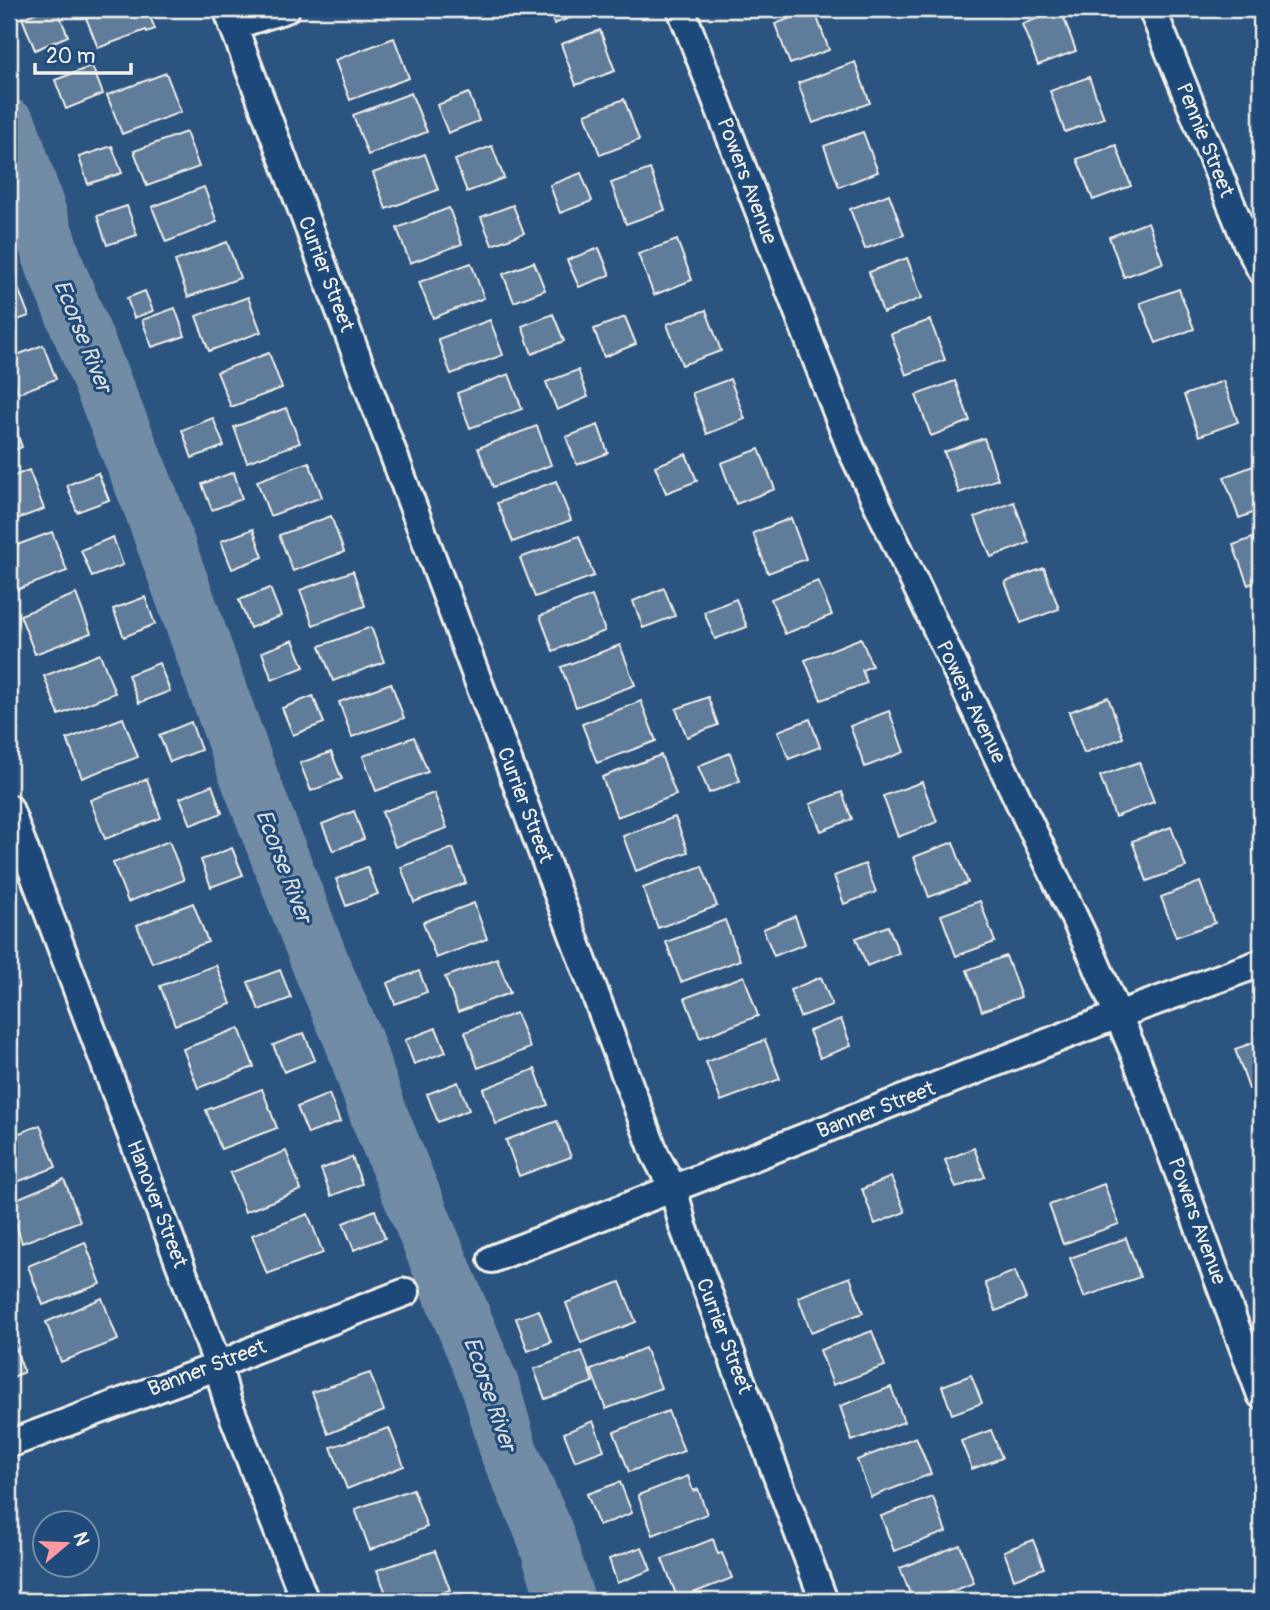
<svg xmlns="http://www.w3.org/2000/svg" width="1270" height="1610" font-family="Pangolin,sans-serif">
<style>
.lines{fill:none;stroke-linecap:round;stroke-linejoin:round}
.river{stroke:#738ca6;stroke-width:58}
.building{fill:#5e7b9a;stroke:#f4f1e8;stroke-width:2}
.minor-casing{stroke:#f4f1e8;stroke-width:32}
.minor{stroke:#1f4a7a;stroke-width:26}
.labels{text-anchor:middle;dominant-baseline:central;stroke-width:6;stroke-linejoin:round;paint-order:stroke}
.street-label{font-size:21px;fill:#f4f1e8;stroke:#1f4a7a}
.water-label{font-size:23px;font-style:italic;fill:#dadddb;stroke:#1f4a7a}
</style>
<rect width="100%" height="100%" fill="#2c5481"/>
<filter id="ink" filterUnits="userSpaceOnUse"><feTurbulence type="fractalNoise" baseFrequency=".0143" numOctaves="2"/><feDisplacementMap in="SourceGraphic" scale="14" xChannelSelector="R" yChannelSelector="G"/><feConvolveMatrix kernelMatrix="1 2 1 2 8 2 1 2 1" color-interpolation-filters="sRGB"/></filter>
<g filter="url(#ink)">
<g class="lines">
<path class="river" d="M9 128 56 269 150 500 245 766 323 970 353 1039 380 1118 491 1388 509 1452 543 1529 566 1601"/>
</g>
<path class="building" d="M45 9H57L68 36 35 50 22 18Z
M87 9H147L155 29 147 32 146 30 98 48 83 10Z
M548 9H592L554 24Z
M814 9 829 50 790 64 775 24Z
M1061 10 1076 51 1038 65 1022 24Z
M600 30 615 71 576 85 561 44Z
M394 38 409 78 350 100 335 60Z
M855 62 870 103 813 123 798 83Z
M92 66 103 94 66 109 55 80Z
M166 73 181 112 122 134 107 95Z
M1089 77 1104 118 1065 132 1050 91Z
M411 93 427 132 368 155 353 115Z
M469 93 479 121 448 133 437 105Z
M624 99 639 140 600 155 585 114Z
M186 132 199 167 147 186 134 151Z
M863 132 878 172 839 187 824 146Z
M1116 145 1131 186 1093 200 1077 159Z
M112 146 122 173 88 184 79 157Z
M492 146 504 178 467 192 455 160Z
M425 154 438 190 386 209 373 173Z
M650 169 665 210 626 224 611 183Z
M581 173 592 201 560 213 550 185Z
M204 187 217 222 166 242 152 207Z
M889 194 904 235 865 249 850 209Z
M513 205 524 233 492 245 481 217Z
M127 206 137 235 107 245 97 216Z
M449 208 462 244 410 263 397 228Z
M1148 222 1163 263 1124 277 1109 237Z
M677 240 692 280 654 295 638 254Z
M227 242 240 278 188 297 175 261Z
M599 248 610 275 579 287 567 260Z
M907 258 922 298 883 313 869 272Z
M534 262 545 290 514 302 503 274Z
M471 263 484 298 433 318 419 282Z
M18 288 29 316 9 323V292Z
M1179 289 1194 329 1156 343 1140 303Z
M145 291 153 311 134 318 127 298Z
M248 297 261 332 209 351 196 316Z
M175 308 185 336 152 347 142 320Z
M706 310 721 351 682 365 667 324Z
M553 314 564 341 532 354 522 326Z
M625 317 636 344 604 357 594 329Z
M490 320 503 355 451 374 438 339Z
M930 320 945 360 906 375 891 334Z
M43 345 56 379 18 393 9 369V358Z
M269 353 282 388 231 407 217 372Z
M578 370 588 397 557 410 546 382Z
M509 374 522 409 470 428 457 393Z
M730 379 745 419 707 434 692 393Z
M955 381 970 421 931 436 916 395Z
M1223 381 1238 422 1199 436 1184 395Z
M286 408 300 443 247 462 234 427Z
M9 411 22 447 9 452Z
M213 418 224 446 192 458 182 430Z
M598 425 608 453 577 465 566 437Z
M537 426 551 465 493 487 478 448Z
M984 438 998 479 959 493 944 452Z
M759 449 775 489 736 504 721 463Z
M686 454 697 481 666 493 655 466Z
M309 462 322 497 270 516 257 481Z
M1261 463V510L1239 518 1224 477Z
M29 470 44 509 9 522V478Z
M234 472 242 499 212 510 202 484Z
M98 473 109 500 77 512 67 485Z
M556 481 571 520 513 542 497 503Z
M1014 502 1029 543 991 557 975 517Z
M331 516 344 552 293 571 279 535Z
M791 518 806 559 768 573 753 533Z
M253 529 263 557 232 569 221 541Z
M52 532 67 571 11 592 9 586V548Z
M1261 535V580L1248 585 1233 545Z
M579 536 594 576 535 597 520 558Z
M113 537 123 565 92 577 81 550Z
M1044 568 1059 609 1021 623 1005 582Z
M353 571 365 606 313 625 300 590Z
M818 581 832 615 785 634 771 599Z
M270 588 281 616 250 628 239 600Z
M664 588 675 616 643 628 633 601Z
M76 594 91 633 35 654 20 615Z
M592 596 605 631 553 651 540 616Z
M145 597 155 624 124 637 113 609Z
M736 599 747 627 715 639 704 612Z
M371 627 384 662 333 681 320 646Z
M861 638 872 666 862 670 867 683 821 700 805 660Z
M293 640 304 667 272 680 262 652Z
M620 645 635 685 576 707 561 667Z
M100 654 115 693 59 715 44 676Z
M159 663 170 691 139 703 128 675Z
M391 683 404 718 352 737 339 702Z
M313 696 324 723 293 735 282 708Z
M708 697 718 725 687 737 676 709Z
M1108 697 1123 738 1084 753 1069 712Z
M641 701 656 741 597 763 582 724Z
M889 711 904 752 865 767 850 726Z
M123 718 138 757 82 778 67 739Z
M810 719 820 747 789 759 778 731Z
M191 722 201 750 170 762 159 735Z
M414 737 428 772 376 791 363 756Z
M331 752 342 779 311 791 300 763Z
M730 753 740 781 709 793 698 766Z
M661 755 676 795 617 817 602 777Z
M1139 762 1154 802 1115 817 1100 776Z
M147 779 161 818 105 839 90 800Z
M922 782 937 822 898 837 883 796Z
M212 785 222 813 191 825 180 798Z
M842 792 852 819 821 831 810 804Z
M434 793 447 828 395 847 382 812Z
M354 811 364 839 333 851 322 824Z
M675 817 688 852 636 871 623 836Z
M1171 827 1186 867 1147 881 1132 841Z
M169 841 184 880 128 902 113 863Z
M953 842 968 883 929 897 914 857Z
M232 848 243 875 211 887 201 860Z
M453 848 466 883 414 902 401 867Z
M865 864 876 892 844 904 834 876Z
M702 866 717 906 658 928 643 888Z
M367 867 378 894 346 906 336 879Z
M1200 882 1215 923 1176 937 1161 897Z
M980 901 995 942 956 956 941 915Z
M193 903 208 942 152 963 137 925Z
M474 903 487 939 436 958 423 922Z
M795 916 805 944 774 956 763 929Z
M725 920 740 960 681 982 666 942Z
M888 926 899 953 867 966 856 938Z
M1006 956 1021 997 982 1011 967 970Z
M497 958 510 993 458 1012 445 977Z
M216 965 231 1004 175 1025 160 986Z
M280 970 291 998 259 1010 248 982Z
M419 971 427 992 395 1004 387 983Z
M744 976 758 1016 700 1038 685 998Z
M821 977 832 1005 800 1017 790 990Z
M516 1013 530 1048 478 1068 465 1032Z
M841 1019 851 1046 820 1058 809 1031Z
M239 1028 254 1067 198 1088 183 1049Z
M436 1028 446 1052 414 1064 405 1040Z
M304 1033 315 1060 284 1072 273 1045Z
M765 1040 780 1079 721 1101 706 1062Z
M1261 1040V1084L1249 1089 1235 1049Z
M9 1041 15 1057 9 1060Z
M535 1069 548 1105 496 1124 483 1089Z
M458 1082 469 1110 438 1122 427 1094Z
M262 1089 277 1128 221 1149 206 1110Z
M329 1094 340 1122 308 1134 297 1107Z
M557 1121 571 1157 519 1176 506 1140Z
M40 1125 56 1167 9 1185V1137Z
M974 1148 985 1177 956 1188 945 1160Z
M286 1151 301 1190 245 1212 230 1173Z
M352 1157 362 1184 331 1196 321 1169Z
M891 1177 905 1212 875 1224 862 1189Z
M64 1179 80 1221 22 1243 9 1202Z
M1104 1184 1119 1224 1063 1244 1049 1205Z
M375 1210 385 1238 354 1250 343 1223Z
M308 1214 323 1253 267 1274 252 1235Z
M1126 1238 1140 1277 1084 1297 1070 1258Z
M85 1242 101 1284 43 1305 28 1266Z
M1015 1271 1026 1299 996 1311 985 1283Z
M850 1277 863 1313 811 1332 798 1297Z
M620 1282 636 1322 581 1343 566 1303Z
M102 1298 118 1340 61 1362 46 1322Z
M539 1310 551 1342 528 1351 516 1318Z
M872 1331 885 1366 833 1385 820 1350Z
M13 1341 24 1372 9 1379V1343Z
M645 1348 661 1388 606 1409 591 1370Z
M582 1351 593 1382 545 1399 534 1369Z
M370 1373 384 1411 328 1434 312 1392Z
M971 1375 982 1403 952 1414 942 1386Z
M891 1387 904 1422 852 1441 840 1406Z
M668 1411 684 1451 629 1472 614 1432Z
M593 1421 604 1450 575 1461 564 1433Z
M389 1428 404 1466 347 1489 331 1447Z
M991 1430 1002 1458 972 1469 961 1441Z
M916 1437 931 1474 871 1497 857 1460Z
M688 1476 693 1491 698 1489 707 1514 653 1535 638 1495Z
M620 1482 632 1513 599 1526 587 1494Z
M413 1489 427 1527 370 1550 355 1509Z
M933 1497 946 1532 894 1551 881 1516Z
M713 1539 718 1554 722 1553 732 1578 678 1599 662 1559Z
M1033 1540 1044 1568 1014 1579 1004 1551Z
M960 1545 974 1583 926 1601H913L900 1568Z
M642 1547 651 1570 617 1583 609 1559Z
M435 1551 450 1590 420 1601H389L377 1570Z
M1053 1595 1055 1601H1037Z"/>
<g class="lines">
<g class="minor-casing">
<path id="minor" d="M227 9 655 1154 674 1190 683 1226 824 1601
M681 9 851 449 1094 959 1135 1055 1261 1395
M1152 9 1246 241 1261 270
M233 26 286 9
M9 808 218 1366 227 1400 305 1601
M492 1259 1118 1015 1261 963
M9 1444 218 1366 253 1350 406 1292"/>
</g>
<use href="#minor" class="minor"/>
</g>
</g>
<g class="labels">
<g class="street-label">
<text transform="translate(1205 140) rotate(68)">Pennie Street</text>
<text transform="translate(747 181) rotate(69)">Powers Avenue</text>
<text transform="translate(326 274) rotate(69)">Currier Street</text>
<text transform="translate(971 702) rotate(64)">Powers Avenue</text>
<text transform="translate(525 805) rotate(69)">Currier Street</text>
<text transform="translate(876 1110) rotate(-21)">Banner Street</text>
<text transform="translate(157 1204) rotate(69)">Hanover Street</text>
<text transform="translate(1197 1221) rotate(70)">Powers Avenue</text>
<text transform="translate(724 1336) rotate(69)">Currier Street</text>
<text transform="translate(207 1368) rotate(-21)">Banner Street</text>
</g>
<g class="water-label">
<text transform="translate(83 336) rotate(68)">Ecorse River</text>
<text transform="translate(284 866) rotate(69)">Ecorse River</text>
<text transform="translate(490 1394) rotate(71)">Ecorse River</text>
</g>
</g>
<rect width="1270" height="1610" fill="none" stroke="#1f4a7a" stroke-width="35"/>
<rect x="18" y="18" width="1235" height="1575" fill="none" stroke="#f4f1e8" stroke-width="2.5" filter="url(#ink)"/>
<g transform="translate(66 1544) rotate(71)"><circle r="33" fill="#1f4a7a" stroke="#748da6" stroke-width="2"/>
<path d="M0-5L12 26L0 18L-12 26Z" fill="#ff9aa2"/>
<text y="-10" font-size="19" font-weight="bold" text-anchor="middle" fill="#f4f1e8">N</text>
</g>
<path d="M35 63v10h96v-10" fill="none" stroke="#f4f1e8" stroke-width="3.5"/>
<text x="46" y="63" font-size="21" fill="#f4f1e8" stroke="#1f4a7a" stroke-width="5" paint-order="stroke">20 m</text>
</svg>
